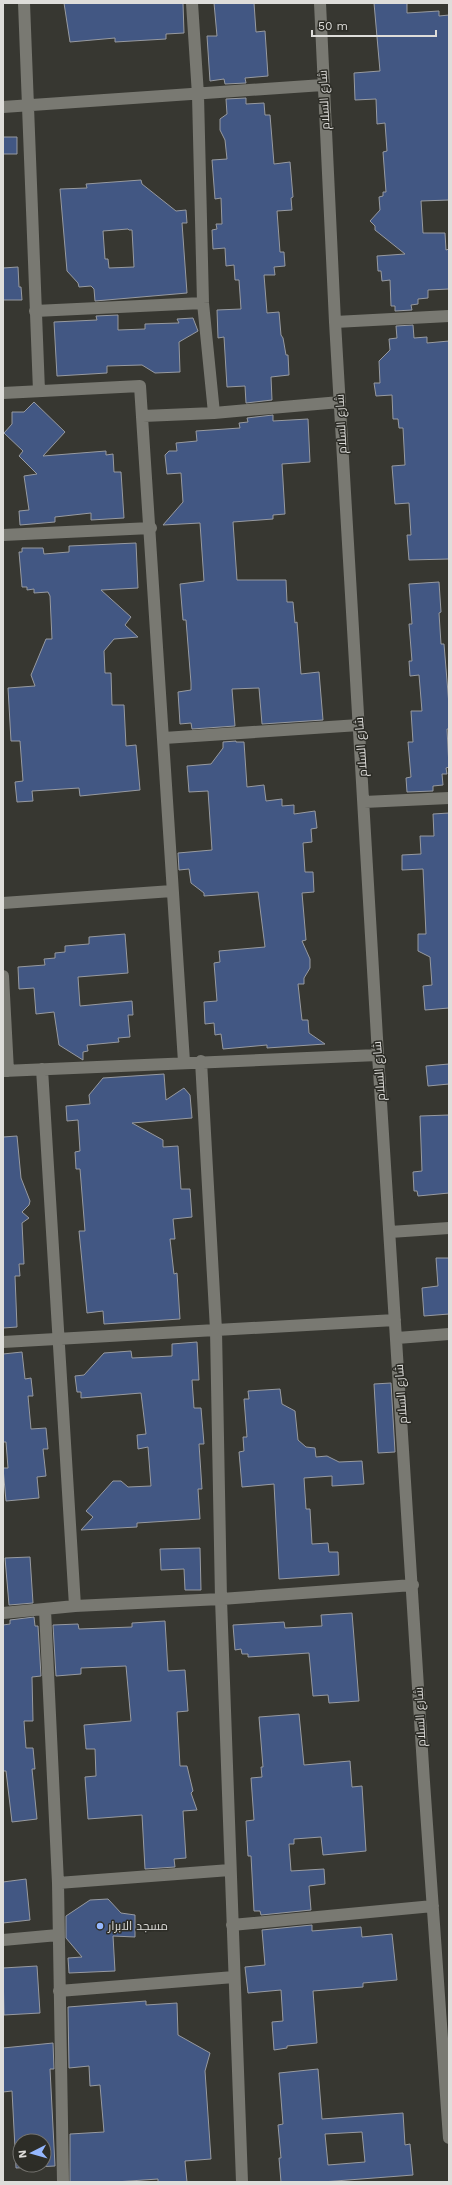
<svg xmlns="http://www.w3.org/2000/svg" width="452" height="2185" font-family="'Work Sans',Cairo,sans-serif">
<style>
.building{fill:#425783;stroke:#979aa0;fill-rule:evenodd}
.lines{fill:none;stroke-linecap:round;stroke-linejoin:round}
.street{stroke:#797972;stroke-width:12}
.poi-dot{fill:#95b7fd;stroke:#2d2d27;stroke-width:1.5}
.labels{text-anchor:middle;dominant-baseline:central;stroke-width:3;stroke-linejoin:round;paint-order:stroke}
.street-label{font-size:12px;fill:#deddda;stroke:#2d2d27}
.poi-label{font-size:12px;fill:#deddda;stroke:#2d2d27;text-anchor:start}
</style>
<rect width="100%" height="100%" fill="#373731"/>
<path class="building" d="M64 3H183L184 33 166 34V39L115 42V38L70 42Z
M214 3H254L256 32 265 31 268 76 245 78 246 83 225 84 224 79 210 81 207 36H217Z
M374 3H407V13L439 11V16L449 15V200L421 201 423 233H445L446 250 449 249V289L428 290V298L418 299V304L411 305 412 310 395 311V306H391L390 280 382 281 381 271H378L377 256 405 254 375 230V226L370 221 380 210 379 197 383 196V192H386L383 152 387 151 385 123 377 124 376 99 355 100 354 73 380 71Z
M246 98V104L264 103 265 115H270L274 164 290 162 293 197 291 198 292 210 277 211 280 252H284L285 266 274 267 275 275H264L267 313 279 312 281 335 283 338 286 355H288L289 375 271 377 272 400 246 403 245 386 227 387 224 337 218 338 217 310 241 309 239 280H235L234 265 226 266 225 248 213 249 212 230 217 229 216 224H222L221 198 215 199 212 160 227 159 225 140 220 130V119L227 114 226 99Z
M3 137H17V154H3Z
M141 180 142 184 176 211 186 210 187 223H182L187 293 95 301 94 289 91 286 79 287 78 283 67 271 60 189 87 188 86 184ZM128 229 129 230H132L134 267 109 268 108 259H105L103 231Z
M18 267 19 287H21L22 300H3V268Z
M118 315V330L145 329V324L179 323 177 319 193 318 198 331 179 342 180 372 155 373 142 365 107 366V373L57 376 54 322 97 320 96 316Z
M413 325 414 338 427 337V343L449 341V559L409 560 407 535H411L409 503 395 504 392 466 405 465 403 428H399L398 419H393L392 395 376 396 374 383H380L379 361 390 350 389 339 397 338 396 326Z
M34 402 65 432 43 456 106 451V455L113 454 114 472H121L124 518 91 520V513L55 517V522L20 525 19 511 29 510 24 476 37 474 19 456 23 451 4 433 12 424V412H24Z
M273 415V421L308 419 310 462 282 464 285 514 273 515V519L233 522 237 580H286L287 602H293L295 623 297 622 301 674 319 672 323 720 262 724 259 688 232 689 235 726 192 729 191 723 180 724 178 692 191 690V683L186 620H183L180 584 204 581 200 523 163 525 183 502 181 473 167 474 165 455 169 451H177L176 443 197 441 196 431 240 428 239 423 248 422 247 418Z
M136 543 138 588 101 590 131 617 125 625 138 637 114 639 104 651 105 673H111L112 705H124L126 746 136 745 140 790 80 796 79 788 32 791 33 801 17 802 15 782 23 781 20 741H11L8 688 35 686 31 675 46 639H52L50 596 48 592 34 593V589L27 590V587H22L19 552H22V548H43L44 554 69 552V546Z
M439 582 441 612 439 613 441 644H444L449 705V729H447L449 767 446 768 447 774H442L443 785 433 786V791L407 792 406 778 411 777 408 742H413L411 711H422L419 675 410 676 409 661H412L409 624H412L409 584Z
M236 741V742H244L247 787 264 785 266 801 282 799V806L294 805V814L315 811 317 828 311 829 312 842 303 843 305 872H313L314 892 302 893 306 940 302 941 310 959V968L304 978V984H298L302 1020H308L309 1033 325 1044 267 1048V1045L223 1049 221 1034 215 1035 214 1023 205 1024 204 1002 217 1001 214 963 220 962 219 951 265 947 258 892 204 896V893L191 883 189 869 179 870 178 853 212 850 208 791 189 792 187 766 211 764 223 748V742Z
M449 813V1008L425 1010 423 986 432 985 430 957 418 951V934H426L423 869 402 870V855L421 854 420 836H434L433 814Z
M125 934 128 973 78 977 80 1006 132 1001 133 1015H128L130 1037 118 1038 119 1042 87 1045 88 1051 83 1052V1060L59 1045 54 1012 36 1014 34 988 19 989 18 967 45 965 44 959 55 958V953L65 952V946L89 944V937Z
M449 1064V1084L428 1086 426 1066Z
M164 1074 166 1100 184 1088 190 1095 192 1118 132 1123 163 1140V1147L178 1146 181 1189H190L192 1217 173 1219 175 1239H170L174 1274 177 1273 180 1319 104 1324 103 1311 87 1313 79 1231H85L80 1169H76L75 1152 80 1151 78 1120 67 1121 66 1106 90 1104 89 1095 103 1078Z
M449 1115V1193L418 1196 417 1191H414L413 1172 422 1171 420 1116Z
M17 1136 21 1178 30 1201 29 1205 22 1212 29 1218 22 1223 24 1264H19L20 1276H15L17 1327 3 1328V1137Z
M436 1258H449V1314L424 1316 422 1288 438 1286Z
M197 1342 199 1380H192L194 1408H201L204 1444H199L202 1489H198L200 1519 137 1523V1527L81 1530 93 1517 86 1511 113 1481H121L128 1487 151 1486 148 1447 138 1449 137 1435 146 1434 141 1393 81 1398V1392H77L75 1376 84 1375 104 1353 131 1351 132 1358 172 1356V1344Z
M22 1352 25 1379 31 1378 33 1396H28L31 1429 46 1428 48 1449H43L46 1476 37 1477 39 1498 6 1501 3 1468H8L6 1442H3V1354Z
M391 1383 395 1452 378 1453 374 1384Z
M280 1389 282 1404 295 1411 298 1440 306 1447 315 1448 316 1457 327 1456 339 1462 362 1461 364 1484 332 1486V1476L304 1478 306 1509H310L312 1544 328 1543 329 1552H338L339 1575 279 1579 274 1484 242 1487 239 1452 244 1451 243 1437H247L244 1399H249L248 1391Z
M200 1548 201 1590H185L184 1569 161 1570 160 1549Z
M30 1557 33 1603 9 1605 5 1558Z
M352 1613 359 1701 329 1703 328 1695 313 1696 309 1653 248 1657V1654H242L241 1649 235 1650 233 1625 284 1622 285 1628 322 1626 321 1615Z
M34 1617 35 1626H38L41 1676 32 1677 33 1721H24L26 1748H33L35 1769H32L37 1819 12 1822 6 1771H3V1625L10 1624V1620Z
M165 1621 168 1671 185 1670 188 1711 177 1712 180 1766H187L193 1791 191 1793 197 1810 183 1811 186 1858 174 1859 175 1867 145 1869 142 1815 88 1819 85 1777 96 1776 95 1749H86L84 1725 131 1721 126 1666 81 1668V1674L56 1676 53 1625 78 1624 79 1629 132 1627V1623Z
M299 1714 304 1765 350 1761 352 1787 362 1786 366 1851 323 1855 321 1837 294 1839V1844H289L291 1871 324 1869 325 1884 309 1886 311 1910 261 1915 260 1911H254L251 1856H248L246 1821 254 1820 251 1778 262 1777 261 1767H263L259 1717Z
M26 1879 30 1920 3 1923V1882Z
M108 1899 121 1913 135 1915V1937L113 1936 115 1971 69 1973 68 1958 82 1957 66 1938V1916L90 1900Z
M312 1925V1931L361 1927 362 1937 392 1934 397 1980 363 1983V1987L313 1991 317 2043 287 2046V2048L274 2050 272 2022 283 2021 281 1990 248 1993 245 1967 265 1965 262 1930Z
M37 1966 40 2013 4 2015 3 1968Z
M146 2001V2005L177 2003 178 2035 210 2053 205 2071 211 2159 185 2161 187 2182H158V2179L115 2182H70V2134L104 2132 100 2085 90 2086 89 2066 69 2068 68 2007Z
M53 2043 54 2069H50L55 2166 16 2168 12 2091 3 2092V2048ZM20 2141H44V2165H20Z
M318 2069 322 2119 403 2113 405 2145 410 2144 413 2175 322 2182H281L279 2158H281L278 2125 283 2124 279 2073ZM362 2132 365 2162 328 2165 325 2134Z"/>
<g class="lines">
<path class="street" d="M24 3 39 391
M192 3 198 95 203 303 214 413
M320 3 335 322 378 1055 424 1782 449 2138
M3 107 323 85
M35 311 203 303
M335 322 449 316
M3 393 140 386 184 1062
M143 416 214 413 340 402
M3 535 151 528
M164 738 359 725
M364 802 449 798
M3 903 172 891
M3 976 8 1071
M201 1061 216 1330 221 1599 242 2182
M42 1069 75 1606
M3 1071 378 1055
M390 1232 449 1228
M397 1338 449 1334
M3 1342 395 1320
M45 1610 58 1883 63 2182
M3 1613 75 1606 221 1599 413 1585
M58 1883 230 1870
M232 1925 433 1906
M3 1940 58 1935
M59 1991 234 1977"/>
</g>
<circle class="poi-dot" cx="100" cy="1926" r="4"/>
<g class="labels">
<g class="street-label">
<text transform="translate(324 100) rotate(-93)">شارع السلام</text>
<text transform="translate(341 424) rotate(-93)">شارع السلام</text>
<text transform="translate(361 747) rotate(-94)">شارع السلام</text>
<text transform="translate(379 1071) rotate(-94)">شارع السلام</text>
<text transform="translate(401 1394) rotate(-94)">شارع السلام</text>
<text transform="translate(420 1717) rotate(-93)">شارع السلام</text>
</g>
<g class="poi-label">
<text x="108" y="1926">مسجد الابرار</text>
</g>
</g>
<rect width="452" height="2185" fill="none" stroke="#deddda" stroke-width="8"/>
<g transform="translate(32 2153) rotate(264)"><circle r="19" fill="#2d2d27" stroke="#74736f"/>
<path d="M0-3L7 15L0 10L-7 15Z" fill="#95b7fd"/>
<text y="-6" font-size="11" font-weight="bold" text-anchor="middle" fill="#deddda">N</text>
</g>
<path d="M312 30v6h124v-6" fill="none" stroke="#deddda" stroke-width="2"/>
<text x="318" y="30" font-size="12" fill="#deddda" stroke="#2d2d27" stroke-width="3" paint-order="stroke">50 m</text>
</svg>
